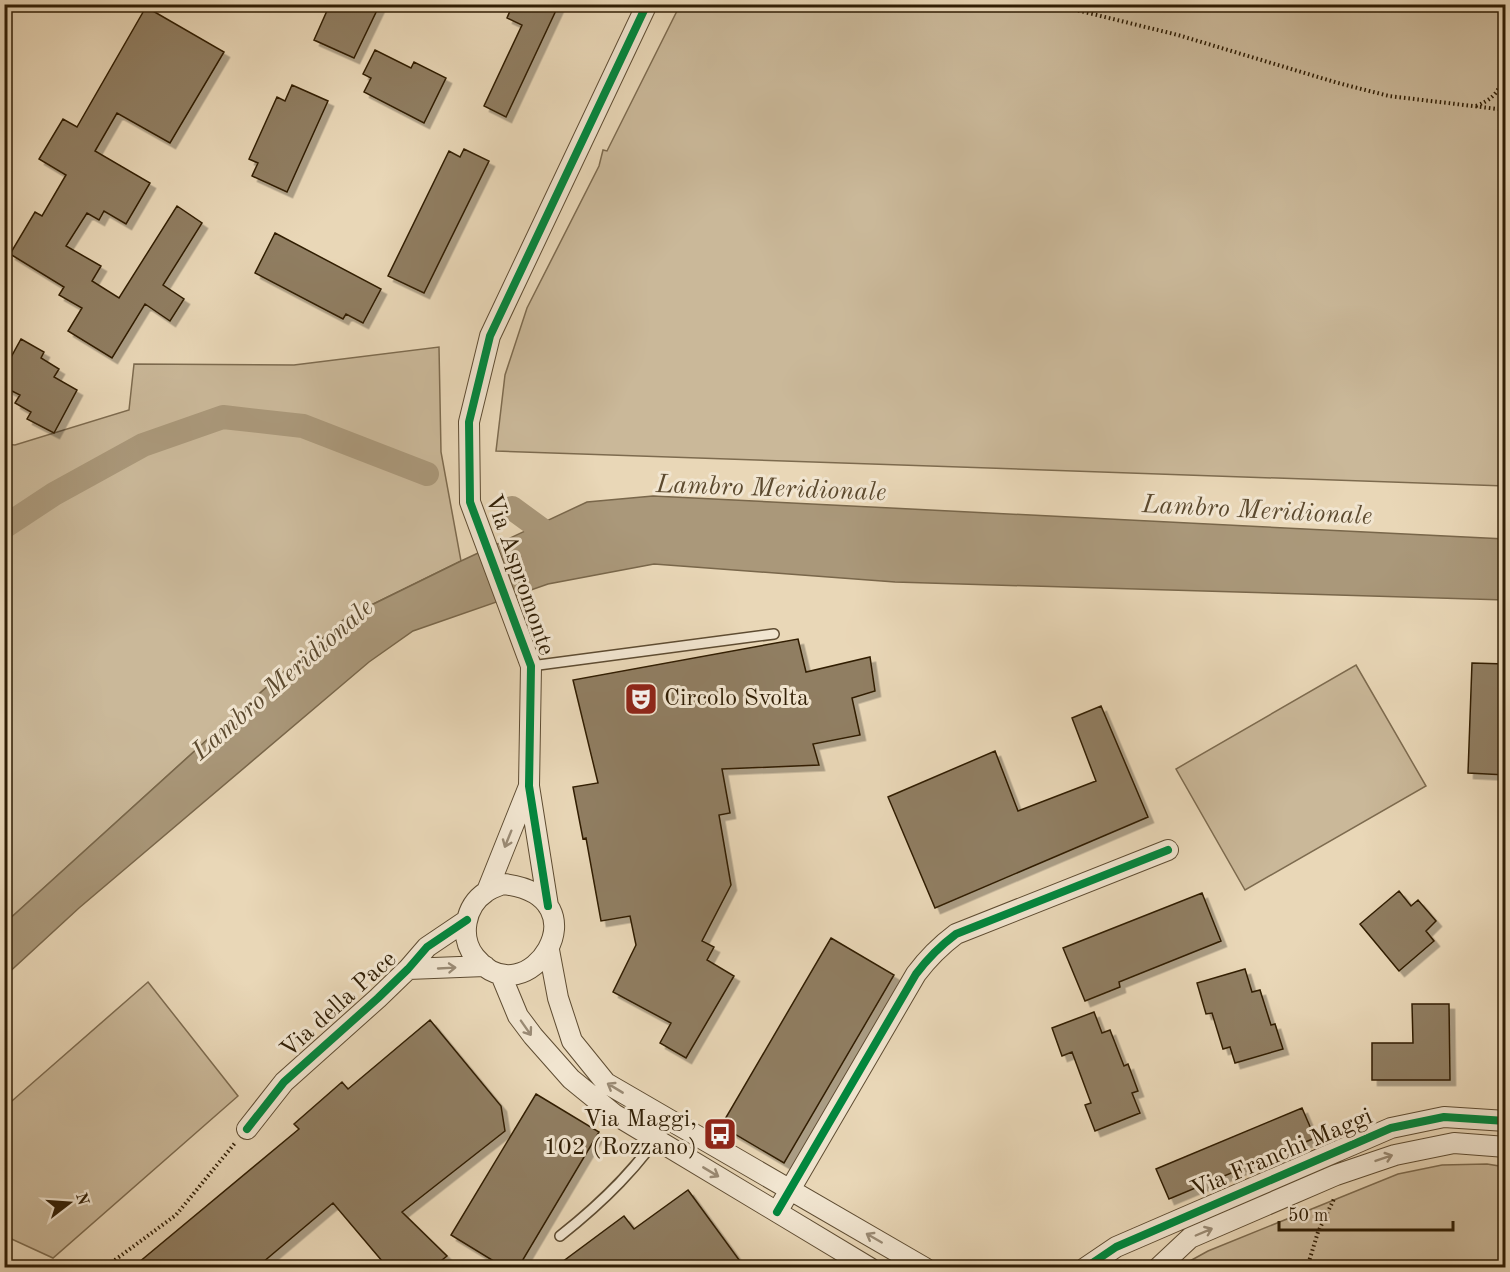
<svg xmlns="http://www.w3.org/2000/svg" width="1510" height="1272" font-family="'Old Standard TT',serif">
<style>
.green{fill:#cab899;stroke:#7d6b4f;stroke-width:1.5}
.water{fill:#aa987a;stroke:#79674b;stroke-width:1.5}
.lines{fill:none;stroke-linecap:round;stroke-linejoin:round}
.canal{stroke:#aa987a;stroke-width:24}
.building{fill:#907e62;stroke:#301e05;stroke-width:1.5;filter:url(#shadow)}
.lane-casing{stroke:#5e4c32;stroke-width:12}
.street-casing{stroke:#5e4c32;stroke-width:22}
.path{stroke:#301e05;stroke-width:4;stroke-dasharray:1.5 3;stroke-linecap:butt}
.lane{stroke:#f1e5d0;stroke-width:9}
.street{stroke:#f1e5d0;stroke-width:20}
.cycleway-casing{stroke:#f1e5d0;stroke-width:11}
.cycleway{stroke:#00873e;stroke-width:8}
.oneway{stroke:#9a8b75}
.labels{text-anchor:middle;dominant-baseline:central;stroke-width:6;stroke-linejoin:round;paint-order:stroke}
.street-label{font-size:24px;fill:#301e05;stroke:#f1e5d0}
.poi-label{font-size:24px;fill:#301e05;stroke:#f1e5d0;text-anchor:start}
.water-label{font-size:26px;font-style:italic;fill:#5b492e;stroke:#f1e5d0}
</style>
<defs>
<filter id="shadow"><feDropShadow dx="5.5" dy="5.5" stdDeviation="0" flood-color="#0004"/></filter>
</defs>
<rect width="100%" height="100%" fill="#e9d7b7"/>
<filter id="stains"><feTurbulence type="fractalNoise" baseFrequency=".00333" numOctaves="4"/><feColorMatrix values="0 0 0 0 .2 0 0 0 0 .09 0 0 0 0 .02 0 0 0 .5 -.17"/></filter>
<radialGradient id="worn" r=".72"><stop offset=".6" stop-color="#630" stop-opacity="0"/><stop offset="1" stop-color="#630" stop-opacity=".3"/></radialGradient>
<path class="green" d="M1503 4V9H1506L1505 486 496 451 505 375 527 308 599 166 603 150 607 151 680 5Z
M439 347 441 452 461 561 347 617 220 728 5 923V444L15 445 129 410 134 364 294 365Z
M1356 665 1426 786 1245 890 1176 769Z
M148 982 238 1096 53 1258 5 1236V1107Z
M1487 1164 1505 1167V1267H1179L1208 1251 1398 1174 1442 1165Z"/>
<path class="water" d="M653 496 1505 539V600L895 582 654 564 548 584 413 631 369 662 79 908 5 976V923L220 728 347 617 461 561 587 502Z"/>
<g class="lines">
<path class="canal" d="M512 508 560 543
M4 527 54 494 143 445 223 417 303 426 427 474"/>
</g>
<path class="building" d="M330 4H380L354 58 314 40Z
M513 4H559L506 117 484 106 522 25 507 18Z
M146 7 224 52 170 143 117 113 95 151 150 183 126 224 104 211 99 220 87 213 66 246 101 266 92 281 119 298 177 206 202 223 163 285 184 299 170 321 145 304 112 358 68 331 82 308 59 295 64 287 10 254 35 212 42 216 66 175 39 159 63 119 77 127Z
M375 50 411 68 414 62 446 78 424 123 364 92 371 78 363 74Z
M292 85 328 101 287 192 252 176 258 163 249 159 277 97 285 101Z
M464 149 489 161 424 293 388 276 449 151 460 157Z
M275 233 381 289 363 323 346 314 343 319 255 273Z
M21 339 44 352 41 358 59 369 54 377 77 390 54 433 27 419 31 412 15 403 20 395 4 387V370Z
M798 639 806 672 870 657 875 691 852 698 860 735 813 744 819 765 722 769 730 813 719 815 731 885 702 941 714 947 707 960 734 976 686 1058 660 1043 671 1023 613 992 636 945 630 916 601 921 586 838 583 839 573 787 598 783 573 680Z
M1472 663 1506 664V775L1468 773Z
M1101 706 1148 817 935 908 888 797 995 751 1018 811 1096 781 1072 718Z
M1399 891 1411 906 1418 900 1436 921 1426 931 1434 941 1399 971 1360 924Z
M1202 893 1221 941 1119 982 1120 987 1085 1001 1063 948Z
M831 938 894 975 784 1163 721 1126Z
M1245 969 1252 992 1260 990 1271 1025 1275 1024 1283 1049 1235 1063 1230 1047 1223 1049 1212 1013 1206 1014 1197 983Z
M1412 1004H1449L1450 1080H1372V1043H1413Z
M1094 1012 1102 1033 1110 1030 1124 1066 1128 1064 1138 1091 1132 1093 1140 1113 1095 1131 1085 1105 1091 1103 1072 1052 1062 1056 1052 1028Z
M430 1020 501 1106 505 1131 402 1212 447 1256 432 1268H388L333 1203 256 1268H132L299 1129 294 1124 342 1082 348 1089Z
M536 1094 599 1132 518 1268H505L451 1235Z
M1302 1108 1315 1138 1169 1199 1156 1169Z
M688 1190 745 1268H554L624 1216 634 1229Z"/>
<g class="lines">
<g class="lane-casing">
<path id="lane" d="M531 666 774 634
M560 1236C603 1202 640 1166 669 1120"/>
</g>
<g class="street-casing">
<path id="street" d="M503 884C608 896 527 1021 475 957 459 937 465 906 486 892 491 888 498 886 503 884Z
M487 891 529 786
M548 906 529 786 531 666 470 502 469 422 490 336 647 4
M549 950 558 998 572 1041 606 1083 925 1268
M408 969 485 966
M501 975 518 1016 533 1036 571 1079 614 1114 870 1268
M247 1129 284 1082 378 998 408 969 427 947 467 920
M777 1212 916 974C928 958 940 946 956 934L1168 850
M1085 1268 1116 1247 1391 1128 1444 1117 1506 1121
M1158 1268 1190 1238 1336 1175 1395 1155 1454 1143 1506 1147"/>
</g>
<path class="path" d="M1052 4 1178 35 1338 83 1389 96 1506 110
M1503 80 1506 94
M1476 106C1504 95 1503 79 1506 51
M104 1268 176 1215 235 1143
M1307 1268 1318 1232 1334 1199"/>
<use href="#lane" class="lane"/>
<use href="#street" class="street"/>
<g class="cycleway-casing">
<path id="cycleway" d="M548 906 529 786 531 666 470 502 469 422 490 336 647 4
M247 1129 284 1082 378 998 408 969 427 947 467 920
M777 1212 916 974C928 958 940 946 956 934L1168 850
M1085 1268 1116 1247 1391 1128 1444 1117 1506 1121"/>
</g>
<use href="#cycleway" class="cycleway"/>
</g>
<defs><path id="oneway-shaft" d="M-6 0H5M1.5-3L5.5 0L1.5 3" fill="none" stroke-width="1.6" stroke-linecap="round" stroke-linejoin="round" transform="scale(1.5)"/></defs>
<g class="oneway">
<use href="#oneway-shaft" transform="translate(508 839) rotate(112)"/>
<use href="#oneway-shaft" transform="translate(447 968) rotate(-3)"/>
<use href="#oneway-shaft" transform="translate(526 1028) rotate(55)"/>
<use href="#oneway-shaft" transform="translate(615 1088) rotate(-149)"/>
<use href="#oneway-shaft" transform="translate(1384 1158) rotate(-19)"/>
<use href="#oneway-shaft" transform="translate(711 1172) rotate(31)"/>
<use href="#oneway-shaft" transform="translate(1204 1232) rotate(-23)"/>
<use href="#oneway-shaft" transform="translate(874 1238) rotate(-150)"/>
</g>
<defs>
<g id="theatre-square" transform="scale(1.725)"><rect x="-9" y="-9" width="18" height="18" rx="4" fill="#8f2418" stroke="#f1e5d0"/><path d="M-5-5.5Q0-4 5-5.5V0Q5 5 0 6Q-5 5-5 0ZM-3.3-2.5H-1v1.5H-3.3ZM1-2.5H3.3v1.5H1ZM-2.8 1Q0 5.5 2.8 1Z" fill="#fff"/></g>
<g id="bus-square" transform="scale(1.725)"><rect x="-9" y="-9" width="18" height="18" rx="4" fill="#8f2418" stroke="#f1e5d0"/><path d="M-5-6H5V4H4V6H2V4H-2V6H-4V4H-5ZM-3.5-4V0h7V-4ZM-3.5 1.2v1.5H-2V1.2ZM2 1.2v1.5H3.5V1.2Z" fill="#fff"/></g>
</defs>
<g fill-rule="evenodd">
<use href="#theatre-square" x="641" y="699"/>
<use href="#bus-square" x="720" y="1134"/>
</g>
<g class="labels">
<g class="street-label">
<text transform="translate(519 575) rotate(71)">Via Aspromonte</text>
<text transform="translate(339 1005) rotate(-42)">Via della Pace</text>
<text transform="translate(1282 1154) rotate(-23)">Via Franchi Maggi</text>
</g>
<g class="poi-label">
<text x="664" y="699">Circolo Svolta</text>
<text x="697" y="1120" text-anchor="end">Via Maggi,<tspan x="697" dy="28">102 (Rozzano)</tspan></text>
</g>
<g class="water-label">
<text transform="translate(771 489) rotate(2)">Lambro Meridionale</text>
<text transform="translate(1257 511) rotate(3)">Lambro Meridionale</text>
<text transform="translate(283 680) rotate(-41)">Lambro Meridionale</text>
</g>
</g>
<rect width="1510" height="1272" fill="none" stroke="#e9d7b7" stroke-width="24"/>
<rect x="6" y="6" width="1498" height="1260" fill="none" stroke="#301e05" stroke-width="3"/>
<rect x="12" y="12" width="1486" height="1248" fill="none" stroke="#301e05" stroke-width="1.5"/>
<g transform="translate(69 1203) rotate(73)" stroke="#f1e5d0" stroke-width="4.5" paint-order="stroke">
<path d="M0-4.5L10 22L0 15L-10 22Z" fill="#301e05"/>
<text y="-9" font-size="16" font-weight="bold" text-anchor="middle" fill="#301e05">N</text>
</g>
<path d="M1279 1221v9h174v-9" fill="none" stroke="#301e05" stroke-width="3"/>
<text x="1288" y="1221" font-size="18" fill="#301e05" stroke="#f1e5d0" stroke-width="4.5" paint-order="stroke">50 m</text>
<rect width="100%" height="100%" filter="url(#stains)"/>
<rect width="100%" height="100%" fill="url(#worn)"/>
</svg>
